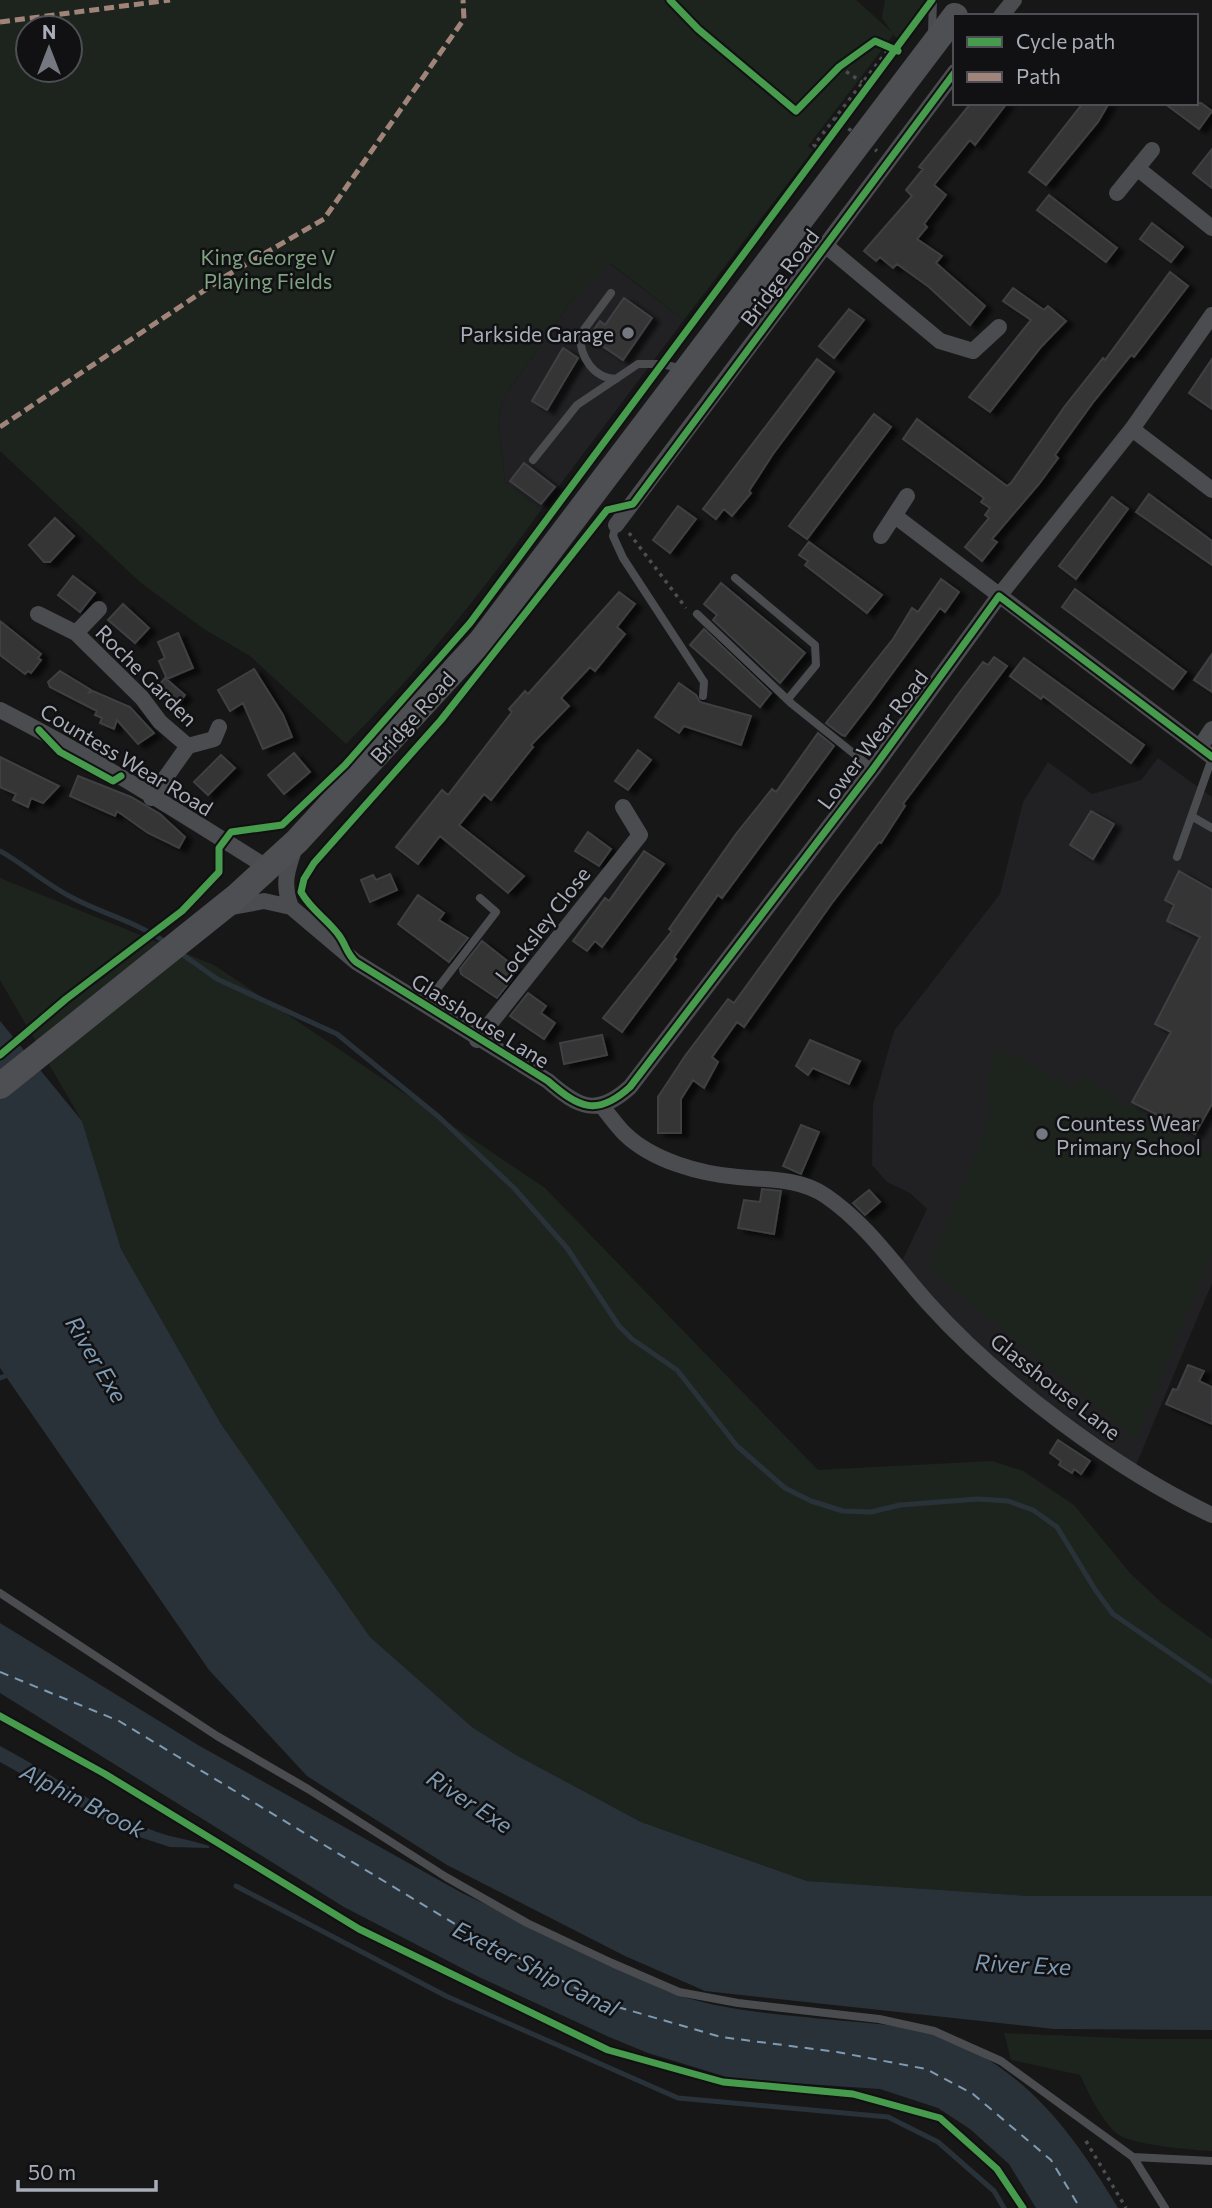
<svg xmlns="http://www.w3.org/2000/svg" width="1212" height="2208" font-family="Commissioner,sans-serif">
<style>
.built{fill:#212123}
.green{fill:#1d241e;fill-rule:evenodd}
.water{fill:#2a3239}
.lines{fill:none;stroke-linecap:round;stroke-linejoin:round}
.stream{stroke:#2a3239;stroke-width:5}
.ferry{stroke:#7f9bb3;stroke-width:2;stroke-dasharray:9 7;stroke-linecap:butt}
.building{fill:#353536;stroke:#3f4043;stroke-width:2;filter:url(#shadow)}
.path{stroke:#4d4e52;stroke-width:3.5;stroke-dasharray:3.5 5;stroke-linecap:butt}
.service{stroke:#4b4c50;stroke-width:8}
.minor{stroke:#4b4c50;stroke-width:16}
.primary{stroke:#4d4f52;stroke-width:26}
.path-bridge{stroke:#4d4e52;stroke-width:3.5;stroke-dasharray:3.5 5;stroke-linecap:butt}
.quiet{stroke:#a18479;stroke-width:5;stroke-dasharray:10 5;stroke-linecap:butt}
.cycleway-casing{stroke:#111113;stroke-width:11}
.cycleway{stroke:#469c4c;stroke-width:7}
.poi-dot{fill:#757880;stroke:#111113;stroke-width:2.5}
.labels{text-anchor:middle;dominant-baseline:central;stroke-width:5;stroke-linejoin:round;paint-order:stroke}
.park-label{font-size:21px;fill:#7fa381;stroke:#111113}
.street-label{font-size:21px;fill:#a8adb8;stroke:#111113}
.poi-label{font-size:21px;fill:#a8adb8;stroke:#111113;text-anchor:end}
.water-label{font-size:23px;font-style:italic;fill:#7f9bb3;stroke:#111113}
</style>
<defs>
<filter id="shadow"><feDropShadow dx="7" dy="4" stdDeviation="2" flood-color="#0009"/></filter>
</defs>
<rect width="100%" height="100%" fill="#171717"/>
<path class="built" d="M609 263 684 320 541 510 505 482 498 422 503 398 570 303Z
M1158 758 1212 797V1283L1136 1465 1024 1386 950 1318 902 1261 927 1209 910 1193 887 1182 872 1165 873 1104 894 1031 1000 894 1023 802 1048 762 1092 794 1141 780Z"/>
<path class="green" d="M0 0H856L894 34 808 146 813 150 684 320 610 263 570 303 503 398 498 422 505 482 541 510C480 595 420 670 346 744L250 656 204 629 141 583 0 451ZM28 28H70V70H28Z
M885 0H925C924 12 907 33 896 38L882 18Z
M0 878 214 965 545 1188 818 1470 992 1461 1023 1471 1074 1505 1130 1573 1163 1604 1212 1639V1896H1028L807 1881 641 1822 516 1755 472 1727 370 1637 221 1424 121 1249 82 1121 0 980Z
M998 1047 1072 1087 1082 1077 1212 1153V1254L1136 1439 928 1268 991 1116 986 1082Z
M1004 2033 1139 2039H1212V2151C1192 2150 1134 2145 1119 2135 1103 2124 1088 2092 1080 2075L1011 2060Z"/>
<path class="water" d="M0 1021 82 1121 121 1249 221 1424 370 1637 472 1727 516 1755 641 1822 807 1881 1028 1896H1212V2030L1054 2029 705 1991 625 1956 447 1865 307 1776 209 1670 0 1368Z
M0 1623 198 1745 462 1893 664 1990C710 2008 756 2012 805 2017 838 2021 872 2022 906 2028 1010 2048 1067 2123 1118 2208H1036L1009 2164 970 2129 938 2108 880 2089 733 2079 648 2053 609 2037 477 1976 344 1907 0 1693Z
M0 1746C52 1773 101 1812 157 1832 174 1838 192 1840 209 1846V1848L170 1847 127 1833 0 1762Z"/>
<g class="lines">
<path class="stream" d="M0 851C25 865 47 885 73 898 103 914 137 922 165 942
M179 952 217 979 337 1034 439 1117 514 1188 567 1248 619 1326 632 1339 677 1370 737 1446 785 1488 811 1501 843 1511 871 1512 900 1505 978 1499 1008 1501 1033 1510 1057 1527 1096 1591 1113 1614 1212 1682
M0 1378 5 1376
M236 1886 446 1996 678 2098 888 2117 938 2142 994 2191 1004 2208"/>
<path class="ferry" d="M0 1672 119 1721 455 1924 604 2003 721 2037 837 2052 926 2069 973 2094 1051 2160 1080 2208"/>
</g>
<path class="building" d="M971 103H1007L975 145 970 140 934 185 946 195 924 224 927 227 917 239 942 256 936 263 985 306 970 325 929 287 897 264 893 268 880 257 876 261 864 251 912 196 906 190 923 169 919 167Z
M1083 103H1109L1098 122 1046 185 1029 172Z
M1164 103H1201L1212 111 1199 129Z
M1212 149V188L1193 173Z
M1049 195 1117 248 1106 262 1037 210Z
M1152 223 1183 247 1171 262 1140 239Z
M1170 272 1188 286 1134 357 1131 355 1094 401 1055 455 1058 458 1039 484 992 539 997 542 982 561 965 547 989 518 985 515 990 508 981 502 984 498 903 439 917 419 1007 486 1011 483 1065 406 1103 358 1105 360Z
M1013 288 1044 310 1048 306 1066 321 1041 347 990 412 969 397 1031 320 1003 301Z
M624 298 652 318 623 360 589 337 600 321 605 325Z
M849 309 864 320 834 358 819 346Z
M563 348 578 358 547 410 532 401Z
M817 359 834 372 773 454 749 491 751 493 732 516 724 509 716 519 703 509Z
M1212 359V409L1189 393Z
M874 414 891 427 807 539 789 526Z
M524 463 555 487 541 504 510 481Z
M1149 494 1212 541V565L1136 512Z
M1112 497 1128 509 1076 579 1059 566Z
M678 506 696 519 670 553 653 540Z
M55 518 74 536 50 562H44L29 545Z
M809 542 882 595 867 613 805 565 808 561 799 555Z
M73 576 95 593 80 612 58 595Z
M941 579 959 592 945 612 940 608 869 705 845 736 842 735 826 723 893 639 912 608 918 612Z
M721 583 805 653 780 683 713 620 717 615 704 604Z
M1075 589 1186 672 1173 689 1062 607Z
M619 592 635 604 617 627 625 634 595 671 590 667 561 698 569 706 531 745 533 747 491 800 484 794 459 825 524 876 508 893 440 836 418 864 396 847 442 790 448 795 512 712 509 709 525 691 528 694Z
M123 604 149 628 135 643 108 620Z
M0 621 41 654 38 658 41 660 31 673 28 671 25 674 0 655Z
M704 629 771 693 760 707 690 645Z
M178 633 193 668 167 679 159 661 165 658 158 642Z
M1212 654V692L1194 680Z
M994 657 1007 666 903 804 905 806 881 843 879 842 832 903 744 1027 737 1022 712 1057 718 1062 704 1088 693 1080 681 1099V1133H658V1097L685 1056 728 999 734 1003 959 693 983 662 988 665Z
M1024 658 1144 745 1131 763 1043 696 1041 699 1010 676Z
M254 669 283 715 292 737 263 749 243 703 230 711 218 690Z
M60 671 91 690 88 693 93 691 130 707 154 733 138 744 117 720 114 729 100 723 102 718 95 715 97 711 50 687 48 682Z
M165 678 185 695 175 707 155 690Z
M679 683 696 695 700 702 751 716 741 745 684 726 679 733 655 717Z
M818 733 834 746 722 898 718 895 674 957 676 959 622 1032 603 1018 672 931 669 929 736 834 772 789 776 792Z
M638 750 651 760 628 790 615 781Z
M294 753 310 772 284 794 268 775Z
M221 755 235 768 208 795 194 782Z
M0 757 59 786 43 803 31 798 28 807 13 800 16 794 0 787Z
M78 776 131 797 160 814 185 837 179 848 148 833 117 811 115 816 70 796Z
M1091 811 1114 824 1093 859 1070 845Z
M588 832 611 849 599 866 575 851Z
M644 851 664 864 602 947 595 941 587 951 573 941 605 898 609 901Z
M1179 871 1212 890V1104L1195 1134 1132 1102 1171 1032 1155 1024 1200 937 1167 921 1174 905 1165 900Z
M390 874 397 890 370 902 361 880 373 875 376 880Z
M418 895 444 913 439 920 468 938 449 962 398 924Z
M482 941 515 967 507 978 511 980 497 998 461 974 460 969Z
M528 993 546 1006 541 1013 555 1023 544 1039 510 1016Z
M602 1035 607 1055 564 1064 560 1043Z
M810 1040 860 1061 849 1084 813 1068 808 1075 796 1066Z
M801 1125 819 1132 801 1174 783 1166Z
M762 1189 781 1191 774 1234 738 1228 744 1200 760 1202Z
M869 1190 880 1202 865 1215 853 1203Z
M1188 1365 1204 1371 1199 1381 1212 1387V1424L1166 1404 1173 1389 1177 1390Z
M1058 1440 1090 1461 1081 1474 1074 1469 1072 1473 1059 1465 1061 1461 1050 1453Z"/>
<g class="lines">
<path class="path" d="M839 67 862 82
M823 152 814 145 891 46
M629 533 686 608
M1086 2141 1126 2208"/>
<path class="service" d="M932 32 933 0
M611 293 580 335C580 357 593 378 616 379
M533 460 577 405 638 364H662L683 369
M616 525 613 536 623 558 704 682 703 696
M735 578 815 645 816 665 788 699
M697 614 792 704 873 769
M1193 817 1212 828
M1177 857 1212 758
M424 1006 496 912 480 898
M0 1593 217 1736 308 1789 446 1877 527 1923 612 1963 679 1992 738 2003 879 2019 934 2031 1001 2061 1133 2157 1212 2161
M1133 2157 1165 2208"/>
<path class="minor" d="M1001 16 1014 0
M1137 168 1212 228
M1117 193 1152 150
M825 245 940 341 973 351 999 327
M1132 429 1212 490
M895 516 1212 757
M616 525 955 72
M881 536 907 496
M38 614 76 633 142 698 160 722 188 746 151 798
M76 633 99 609
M0 710C93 757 180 813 268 868
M188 746 214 739 219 727
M1200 747 1212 729
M232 907 264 901 291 907 356 962 548 1081C579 1108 597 1117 630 1087L873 769 999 596 1132 429 1212 315
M291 907C282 884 287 870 295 847
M477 1040 640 835 623 807
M602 1106C609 1115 617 1126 625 1134 653 1161 701 1174 738 1177 768 1180 800 1178 826 1196 868 1225 894 1265 928 1303 999 1382 1116 1470 1212 1515"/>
<path class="primary" d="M0 1086 236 897 297 841 481 641 955 16"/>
<path class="path-bridge" d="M835 118 877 151"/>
<path class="quiet" d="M0 22 170 0
M0 427 226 276 324 219 464 19 463 0"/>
<g class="cycleway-casing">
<path id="cycleway" d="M670 0 698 29 796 111 839 67 875 41 898 51
M955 72 633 504 607 510 441 720 314 863 304 879 301 892C312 911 326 918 338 934 346 944 346 953 356 962L548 1081C579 1108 597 1117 630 1087L873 769 999 596 1212 757
M39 730 60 752 113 781 121 776
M0 1055 66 999 182 911 219 872V848L231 832 282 825 345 765 470 623 932 0
M0 1716 105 1774 359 1929 608 2050 723 2082 853 2094 940 2118 997 2169 1023 2208"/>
</g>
<use href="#cycleway" class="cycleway"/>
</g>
<g class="poi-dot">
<circle cx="628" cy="333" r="7"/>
<circle cx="1042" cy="1134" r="7"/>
</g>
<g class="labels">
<g class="park-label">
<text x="268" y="256">King George V<tspan x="268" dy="24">Playing Fields</tspan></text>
</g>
<g class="street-label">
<text transform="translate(779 277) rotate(-53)">Bridge Road</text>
<text transform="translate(147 675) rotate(45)">Roche Garden</text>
<text transform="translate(412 717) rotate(-48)">Bridge Road</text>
<text transform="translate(872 739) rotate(-53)">Lower Wear Road</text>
<text transform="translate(127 759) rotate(31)">Countess Wear Road</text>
<text transform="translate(542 924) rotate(-52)">Locksley Close</text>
<text transform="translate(481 1020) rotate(32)">Glasshouse Lane</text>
<text transform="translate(1056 1386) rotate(38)">Glasshouse Lane</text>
</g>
<g class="poi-label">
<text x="614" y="333">Parkside Garage</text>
<text x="1056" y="1122" text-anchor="start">Countess Wear<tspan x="1056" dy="24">Primary School</tspan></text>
</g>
<g class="water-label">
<text transform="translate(97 1359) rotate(59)">River Exe</text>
<text transform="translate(83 1800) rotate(27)">Alphin Brook</text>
<text transform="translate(470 1801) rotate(33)">River Exe</text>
<text transform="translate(1023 1964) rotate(3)">River Exe</text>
<text transform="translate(536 1968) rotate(27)">Exeter Ship Canal</text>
</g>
</g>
<rect x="953" y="14" width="245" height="91" fill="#111113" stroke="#4d4f55" stroke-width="2"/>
<rect x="967" y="37" width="35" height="10" fill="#469c4c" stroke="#4d4f55" stroke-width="2"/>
<text x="1016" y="49" font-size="21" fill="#a8adb8">Cycle path</text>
<rect x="967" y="72" width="35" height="10" fill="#a18479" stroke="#4d4f55" stroke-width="2"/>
<text x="1016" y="84" font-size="21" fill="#a8adb8">Path</text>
<g transform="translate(49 49)"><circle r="33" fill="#111113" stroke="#4d4f55" stroke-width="2"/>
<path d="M0-5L12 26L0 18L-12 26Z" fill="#757880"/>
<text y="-10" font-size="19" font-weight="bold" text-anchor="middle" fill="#a8adb8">N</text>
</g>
<path d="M18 2180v10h138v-10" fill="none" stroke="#a8adb8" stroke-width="3.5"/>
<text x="28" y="2180" font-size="21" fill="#a8adb8" stroke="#111113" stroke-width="5" paint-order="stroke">50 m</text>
</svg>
